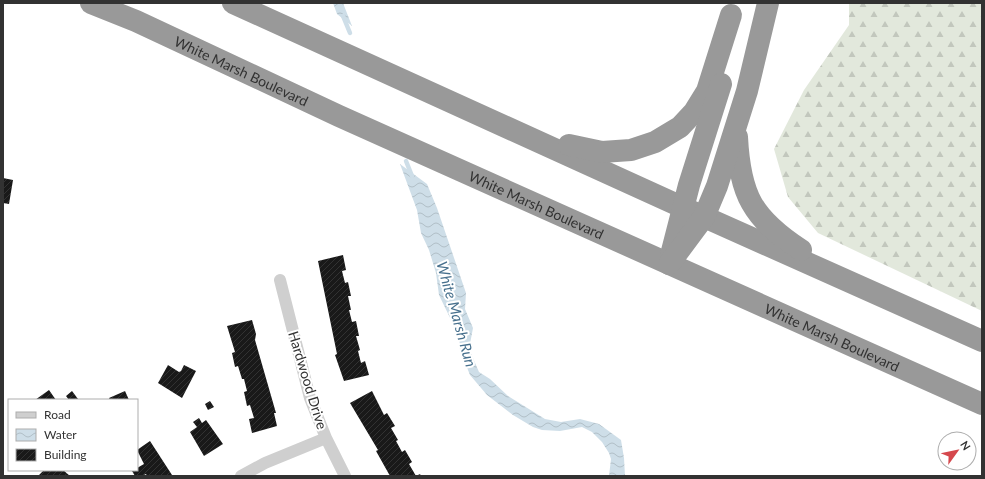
<svg xmlns="http://www.w3.org/2000/svg" width="985" height="479" font-family="Lato,sans-serif">
<style>
.forest{fill:url(#forest-firs)}
.water{fill:url(#water-waves)}
.lines{fill:none;stroke-linecap:round;stroke-linejoin:round}
.stream{stroke:#cedee8;stroke-width:4.5}
.building{fill:url(#building-hatch)}
.street{stroke:#cfcfcf;stroke-width:12}
.highway{stroke:#999;stroke-width:22}
.labels{text-anchor:middle;dominant-baseline:central;stroke-width:4;stroke-linejoin:round;paint-order:stroke}
.street-label{font-size:14px;fill:#323232;stroke:#fff}
.water-label{font-size:15px;font-style:italic;fill:#47708d;stroke:#fff}
</style>
<defs>
<pattern id="forest-firs" width="22" height="20" patternUnits="userSpaceOnUse"><rect width="22" height="20" fill="#e2e8dc"/><path d="M5 1l3.5 6h-7zM16 11l3.5 6h-7z" fill="#c2c7bd"/></pattern>
<pattern id="water-waves" width="16" height="10" patternUnits="userSpaceOnUse"><rect width="16" height="10" fill="#cedee8"/><path d="M0 5q4-4 8 0t8 0" fill="none" stroke="#b1bfc7"/></pattern>
<pattern id="building-hatch" width="6" height="6" patternUnits="userSpaceOnUse"><rect width="6" height="6" fill="#191919"/><path d="M-1 1l2-2M0 6l6-6M5 7l2-2" fill="none" stroke="#323232"/></pattern>
</defs>
<rect width="100%" height="100%" fill="#fff"/>
<path class="forest" d="M849 3H982V311L818 233 788 197 774 149 804 90 849 25Z"/>
<path class="water" d="M333 3H343L352 26 337 14Z
M400 164 427 184 437 208 466 293 465 309 473 328 469 349 479 372 490 379 508 396 545 419 561 422 580 419 599 424 621 440 624 458 625 476H609L611 459 609 453 602 442 592 432 582 427 560 431 542 430 533 427 513 415 487 395 470 375 460 350 459 332 453 324 439 295 436 273 429 250 421 233 417 210Z"/>
<g class="lines">
<path class="stream" d="M343 16 350 33
M406 161 412 176"/>
</g>
<path class="building" d="M3 178 13 180 9 204 3 203Z
M343 255 346 270 342 271 345 283 348 282 351 296H348L351 310H349L352 322 356 321 359 336H356L360 350 358 351 361 363 365 361 369 375 344 381 335 355 337 354 318 261Z
M252 320 256 334 255 340 276 413H274L277 426 252 433 249 419 254 418 250 405 247 406 244 392 247 391 244 379H242L238 366 235 367 232 353 235 352 227 326Z
M168 365 179 372 181 371 184 365 196 371 182 398 158 383Z
M49 390 56 400H35Z
M72 391 78 399V400H69L66 396Z
M125 391 129 400H110L109 398Z
M372 391 384 415 387 413 395 426 391 428 398 440 396 441 402 452 405 450 412 462 409 464 416 476 420 474 421 476H390L376 451 378 450 350 403Z
M210 401 214 407 208 410 205 404Z
M199 418 202 423 206 420 223 444 204 456 190 432 197 427 193 422Z
M150 441 172 475 171 476H147L146 474 142 476H135L132 471 137 470V468L144 464 137 450Z
M44 470H63L70 476H38Z"/>
<g class="lines">
<path class="street" d="M280 280 310 398 326 438 345 476
M241 476 265 463 326 438"/>
<g class="highway">
<path id="s1" d="M91 3 136 21 339 116 982 404"/>
<path d="M233 3 682 207 982 341"/>
<path d="M737 137C740 195 752 218 801 250"/>
<path d="M569 145 602 152 631 150 655 142 680 127 694 112 707 91 731 15"/>
<path d="M671 255 689 185 721 84"/>
<path d="M669 264 704 217 717 186 747 91 768 3"/>
</g>
</g>
<g class="labels">
<g class="street-label">
<text stroke="none"><textPath href="#s1" startOffset="165">White Marsh Boulevard</textPath></text>
<text stroke="none"><textPath href="#s1" startOffset="489">White Marsh Boulevard</textPath></text>
<text stroke="none"><textPath href="#s1" startOffset="813">White Marsh Boulevard</textPath></text>
<text transform="translate(308 380) rotate(73)">Hardwood Drive</text>
</g>
<g class="water-label">
<text transform="translate(457 314) rotate(74)">White Marsh Run</text>
</g>
</g>
<rect width="985" height="479" fill="none" stroke="#323232" stroke-width="8"/>
<rect x="8" y="399" width="130" height="72" fill="#ffffff" stroke="#adadad"/>
<rect x="16" y="412" width="20" height="6" fill="#cfcfcf" stroke="#adadad"/>
<text x="44" y="419" font-size="12" fill="#323232">Road</text>
<rect x="16" y="429" width="20" height="12" fill="url(#water-waves)" stroke="#adadad"/>
<text x="44" y="439" font-size="12" fill="#323232">Water</text>
<rect x="16" y="449" width="20" height="12" fill="url(#building-hatch)" stroke="#adadad"/>
<text x="44" y="459" font-size="12" fill="#323232">Building</text>
<g transform="translate(957 451) rotate(57)"><circle r="19" fill="#ffffff" stroke="#adadad"/>
<path d="M0-3L7 15L0 10L-7 15Z" fill="#d5484d"/>
<text y="-6" font-size="11" font-weight="bold" text-anchor="middle" fill="#323232">N</text>
</g>
</svg>
